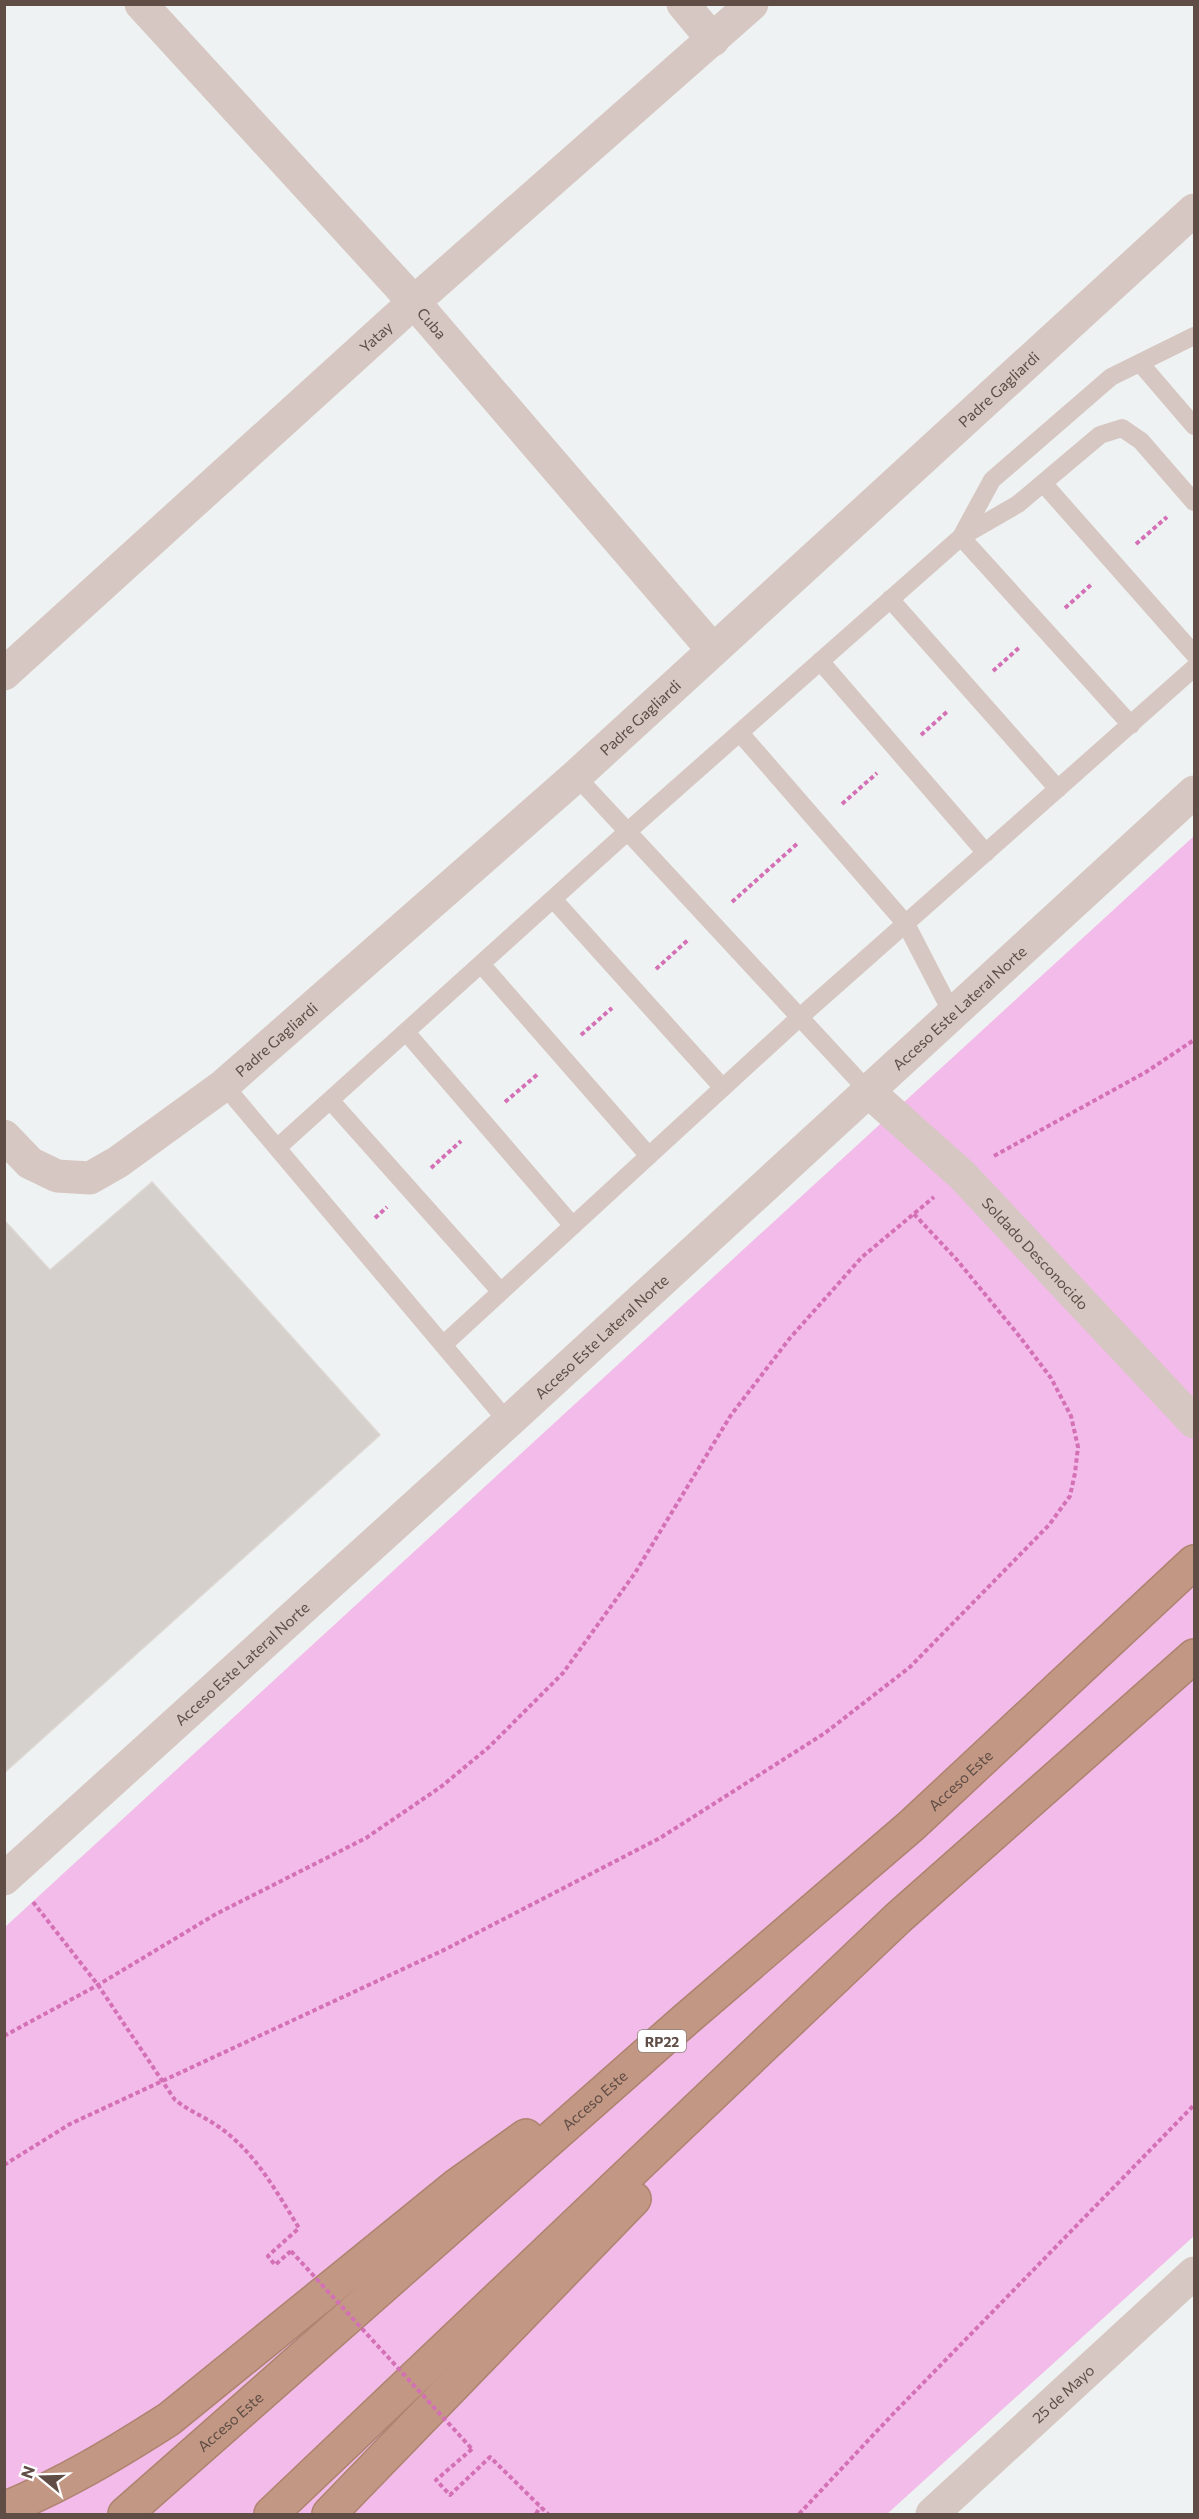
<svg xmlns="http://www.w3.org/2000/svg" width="1199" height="2519" font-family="Commissioner,sans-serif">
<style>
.green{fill:#f3bbe9}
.building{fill:#d5d0cb;stroke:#dcd7d3;stroke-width:1.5}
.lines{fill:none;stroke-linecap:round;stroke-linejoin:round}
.motorway-casing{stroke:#ae836f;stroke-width:36}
.path{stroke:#d470b5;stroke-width:4;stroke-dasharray:4.5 3;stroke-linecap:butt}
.service{stroke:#d6c7c2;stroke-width:18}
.minor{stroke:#d6c7c2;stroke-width:33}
.tertiary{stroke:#d6c7c2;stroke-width:33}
.motorway{stroke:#c29783;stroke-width:33}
.path-bridge{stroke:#d470b5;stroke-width:4;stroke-dasharray:4.5 3;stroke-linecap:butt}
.labels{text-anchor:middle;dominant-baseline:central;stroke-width:6;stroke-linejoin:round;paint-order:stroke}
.shield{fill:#fff;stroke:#8f827e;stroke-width:1.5}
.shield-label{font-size:14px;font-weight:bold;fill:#5f4d46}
.street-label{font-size:15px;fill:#5f4d46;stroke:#fff}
</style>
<rect width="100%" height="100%" fill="#eff2f2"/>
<path class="green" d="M1194 836V2236L887 2514H5V1927Z"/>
<path class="building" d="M152 1182 380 1435 4 1773V1220L50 1270Z"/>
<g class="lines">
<g class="motorway-casing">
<g id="motorway">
<path d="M4 2509C63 2485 116 2453 169 2419L456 2186 526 2136"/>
<path id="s7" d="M125 2514 685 2020 911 1826 1194 1562"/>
<path d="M271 2514 898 1918 1194 1656"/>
<path d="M329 2514 634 2199"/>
</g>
</g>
<path class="path" d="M1136 544 1167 517
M1065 608 1093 583
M993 671 1021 646
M921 735 949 710
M842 804 877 773
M732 902 798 843
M656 969 688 940
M581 1035 612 1008
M505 1102 538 1074
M994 1156 1146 1072 1194 1040
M431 1168 461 1141
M375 1218 387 1207
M33 1902 98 1985 175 2100C189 2111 205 2117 219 2127 255 2152 276 2191 299 2228L268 2256 275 2265 291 2251
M4 2036 98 1985 216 1914 366 1838 442 1786 489 1747 563 1673 635 1573 731 1415 790 1338 862 1257 934 1197
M4 2165 70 2124 446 1949 660 1838 825 1733 910 1667 1049 1525 1070 1496 1075 1473 1078 1447 1071 1416 1051 1378 1020 1337 957 1260 914 1214
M472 2449 436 2480 450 2495 490 2457 548 2514
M536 2514 540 2507
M799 2514 892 2415 1194 2105"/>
<path class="service" d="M1140 363 1194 426
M1043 483 1194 654
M890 599 1058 789
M820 661 986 853
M1131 725 961 537 992 480 1111 377 1194 336
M740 733 906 924 953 1015
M576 776 869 1092
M553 899 723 1088
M481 964 649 1156
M406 1032 573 1226
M224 1085 508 1422
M330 1100 501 1292
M277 1148 627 832 961 537 1018 504 1100 435 1122 428 1141 441 1194 502
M443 1345 800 1017 1194 668"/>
<g class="minor">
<path id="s1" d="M141 4 414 302 713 650"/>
<path d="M683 4 713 40"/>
<path id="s2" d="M4 674 414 302 752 4"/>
<path id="s3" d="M4 1136 30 1163 57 1176 90 1178 118 1162 224 1085 576 776 1194 210"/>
</g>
<g class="tertiary">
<path id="s4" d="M869 1092 962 1175 1194 1422"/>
<path id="s5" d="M4 1879 508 1422 1194 792"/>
<path id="s6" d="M932 2514 1194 2273"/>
</g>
<use href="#motorway" class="motorway"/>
<path class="path-bridge" d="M291 2251 472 2449"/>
</g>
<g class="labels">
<rect class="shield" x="638" y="2030" width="48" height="22" rx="4.5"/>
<g class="shield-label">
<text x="662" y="2041">RP22</text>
</g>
<g class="street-label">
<text stroke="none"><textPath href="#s1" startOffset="432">Cuba</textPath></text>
<text stroke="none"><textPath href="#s2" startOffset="502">Yatay</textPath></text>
<text stroke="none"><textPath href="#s3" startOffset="1305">Padre Gagliardi</textPath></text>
<text stroke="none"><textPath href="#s3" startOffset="819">Padre Gagliardi</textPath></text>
<text stroke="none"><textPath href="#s5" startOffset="1293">Acceso Este Lateral Norte</textPath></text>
<text stroke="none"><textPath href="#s3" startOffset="333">Padre Gagliardi</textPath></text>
<text stroke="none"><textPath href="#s4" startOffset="232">Soldado Desconocido</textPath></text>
<text stroke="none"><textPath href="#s5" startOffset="807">Acceso Este Lateral Norte</textPath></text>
<text stroke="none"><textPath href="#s5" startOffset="321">Acceso Este Lateral Norte</textPath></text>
<text stroke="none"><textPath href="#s7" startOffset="1112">Acceso Este</textPath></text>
<text stroke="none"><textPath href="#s7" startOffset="626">Acceso Este</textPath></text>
<text stroke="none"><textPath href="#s6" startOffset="178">25 de Mayo</textPath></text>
<text stroke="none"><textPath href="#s7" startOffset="140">Acceso Este</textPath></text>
</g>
</g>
<rect width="1199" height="2519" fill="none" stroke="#5f4d46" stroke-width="12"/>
<g transform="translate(42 2477) rotate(289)" stroke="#ffffff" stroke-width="4.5" paint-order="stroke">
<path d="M0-4.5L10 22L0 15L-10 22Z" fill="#5f4d46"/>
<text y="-9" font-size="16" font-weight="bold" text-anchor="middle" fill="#5f4d46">N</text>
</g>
</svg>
